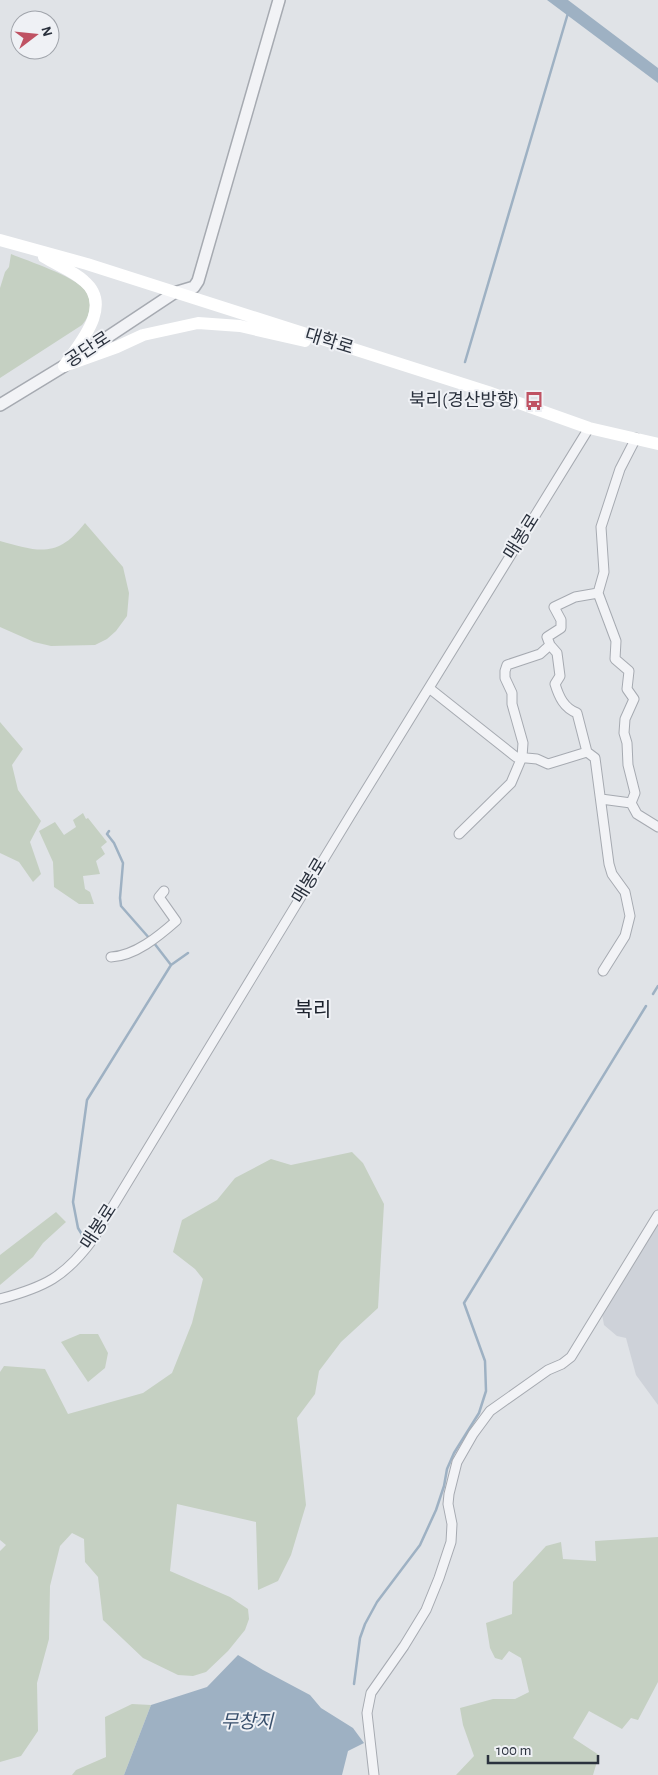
<svg xmlns="http://www.w3.org/2000/svg" width="658" height="1775" font-family="'Alegreya Sans','Noto Sans KR',sans-serif">
<style>
.built{fill:#ced2d9}
.green{fill:#c5d0c2}
.water{fill:#9eb1c3}
.lines{fill:none;stroke-linecap:round;stroke-linejoin:round}
.stream{stroke:#9eb1c3;stroke-width:2.5}
.minor-casing{stroke:#a6aab1;stroke-width:11}
.tertiary-casing{stroke:#a6aab1;stroke-width:14}
.minor{stroke:#f2f3f6;stroke-width:9}
.tertiary{stroke:#f2f3f6;stroke-width:11}
.secondary{stroke:#fff;stroke-width:12}
.labels{text-anchor:middle;dominant-baseline:central;stroke-width:4;stroke-linejoin:round;paint-order:stroke}
.street-label{font-size:18px;fill:#2a313d;stroke:#eff1f5}
.poi-label{font-size:18px;fill:#2a313d;stroke:#eff1f5;text-anchor:end}
.water-label{font-size:19px;font-style:italic;fill:#39506c;stroke:#eff1f5}
.quarter-label{font-size:20px;fill:#1c222d;stroke:#eff1f5}
</style>
<rect width="100%" height="100%" fill="#e0e3e7"/>
<path class="built" d="M658 1223V1405L636 1375 626 1338 617 1336 604 1325 602 1314Z"/>
<path class="green" d="M11 254C28 261 74 276 85 290 93 301 91 315 82 325L0 378V288L5 272 9 267Z
M85 523 123 567 129 593 127 616 116 631 107 639 95 645 51 646 34 642 0 627V541C39 552 58 558 85 523Z
M0 722 23 749 12 765 18 790 41 821 30 842 41 874 33 882 19 862 0 853Z
M83 813 86 819 88 818 107 842 101 847 105 854 96 861 100 874 83 876 85 889 90 892 94 904H79L54 887 53 862 39 831 55 822 64 835 76 827 73 820Z
M352 1152 363 1163 384 1204 378 1308 341 1342 319 1371 315 1394 297 1418 306 1505 291 1555 278 1581 258 1590 256 1522 177 1504 170 1571 230 1597 248 1609 249 1619 245 1630 228 1651 206 1672 193 1676 178 1675 143 1658 103 1620 98 1577 85 1562 84 1539 72 1533 60 1546 50 1586 49 1639 37 1683 38 1731 21 1756 0 1762V1551L6 1545 0 1540V1372L4 1366 45 1369 68 1414 143 1393 172 1373 192 1323 203 1279 195 1269 173 1252 182 1220 217 1200 235 1178 271 1159 291 1165Z
M56 1212 66 1222 43 1243 33 1257 0 1285V1255Z
M80 1334H98L108 1353 105 1368 88 1382 61 1342Z
M658 1537V1682L638 1720 631 1718 622 1729 589 1711 573 1738 599 1755 593 1775H456L474 1756 463 1725 460 1708 493 1699H515L529 1692 521 1658 509 1651 502 1660 495 1658 490 1648 486 1623 512 1614 513 1582 546 1546 561 1542 563 1559 596 1561 595 1541Z
M132 1704 151 1705 124 1775H72L76 1770 106 1757 105 1717Z"/>
<path class="water" d="M547 0H568L658 68V83Z
M238 1655 263 1670 310 1695 321 1708 353 1728 364 1743 348 1751 342 1775H124L151 1705 207 1687Z"/>
<g class="lines">
<path class="stream" d="M465 362 568 13
M109 831 107 834 114 843 123 863 120 898 121 906 150 939
M154 943 171 965
M653 994 658 986
M84 1238 78 1228 73 1202 87 1100 171 965 188 953
M354 1684 360 1638 365 1624 377 1602 420 1545 436 1510 444 1486 447 1469 454 1453 479 1413 486 1391 485 1361 464 1303 646 1006"/>
<g class="minor-casing">
<path id="minor" d="M636 438 620 469 601 527 604 572 598 593 616 641 615 659 629 671 627 689 634 699 625 719 624 733 627 743 628 765 635 793 631 803 637 814 658 827
M598 593 575 597 554 607 561 620V628L547 637 550 645 557 653 560 676 555 684C559 697 564 708 577 713L587 752 595 758 609 864 612 874 625 892 630 916 625 936 603 971
M429 688 516 757 537 759 548 764 587 752
M601 799 631 803
M459 834 511 783 522 757 523 743 512 704V693L505 678V671L507 665 540 654 550 645
M111 957C135 956 159 936 176 921L159 897 164 891
M0 1299C45 1287 65 1277 93 1239L350 816 589 428
M374 1775 367 1713 371 1693 404 1646 426 1610 439 1578 451 1542 452 1524 448 1504 449 1494 457 1462 473 1434 490 1411 548 1370 562 1364 571 1357 658 1215"/>
</g>
<g class="tertiary-casing">
<path id="tertiary" d="M0 405 64 366 174 293 194 287 198 281 279 0"/>
</g>
<use href="#minor" class="minor"/>
<use href="#tertiary" class="tertiary"/>
<path class="secondary" d="M0 240 87 264 488 392 589 428 658 444
M44 257C57 265 73 271 84 281 114 306 79 344 64 366
M64 366 117 347 143 335 198 323 240 326 305 341"/>
</g>
<defs>
<g id="bus-bare" transform="scale(1.5)"><path d="M-5-6H5V4H4V6H2V4H-2V6H-4V4H-5ZM-3.5-4V0h7V-4ZM-3.5 1.2v1.5H-2V1.2ZM2 1.2v1.5H3.5V1.2Z" fill="#bf5263" stroke="#eff1f5" stroke-width="2.5" paint-order="stroke"/></g>
</defs>
<g fill-rule="evenodd">
<use href="#bus-bare" x="534" y="401"/>
</g>
<g class="labels">
<g class="street-label">
<text transform="translate(329 342) rotate(17)">대학로</text>
<text transform="translate(88 350) rotate(-33)">공단로</text>
<text transform="translate(522 537) rotate(-58)">매봉로</text>
<text transform="translate(310 881) rotate(-59)">매봉로</text>
<text transform="translate(99 1227) rotate(-57)">매봉로</text>
</g>
<g class="poi-label">
<text x="519" y="401">북리(경산방향)</text>
</g>
<g class="water-label">
<text x="247" y="1722">무창지</text>
</g>
<g class="quarter-label">
<text x="313" y="1010">북리</text>
</g>
</g>
<g transform="translate(35 35) rotate(74)"><circle r="24" fill="#eff1f5" stroke="#a0a4ab"/>
<path d="M0-4L9 19L0 12L-9 19Z" fill="#bf5263"/>
<text y="-8" font-size="14" font-weight="bold" text-anchor="middle" fill="#2a313d">N</text>
</g>
<path d="M488 1755v8h110v-8" fill="none" stroke="#2a313d" stroke-width="2.5"/>
<text x="496" y="1755" font-size="15" fill="#2a313d" stroke="#eff1f5" stroke-width="4" paint-order="stroke">100 m</text>
</svg>
